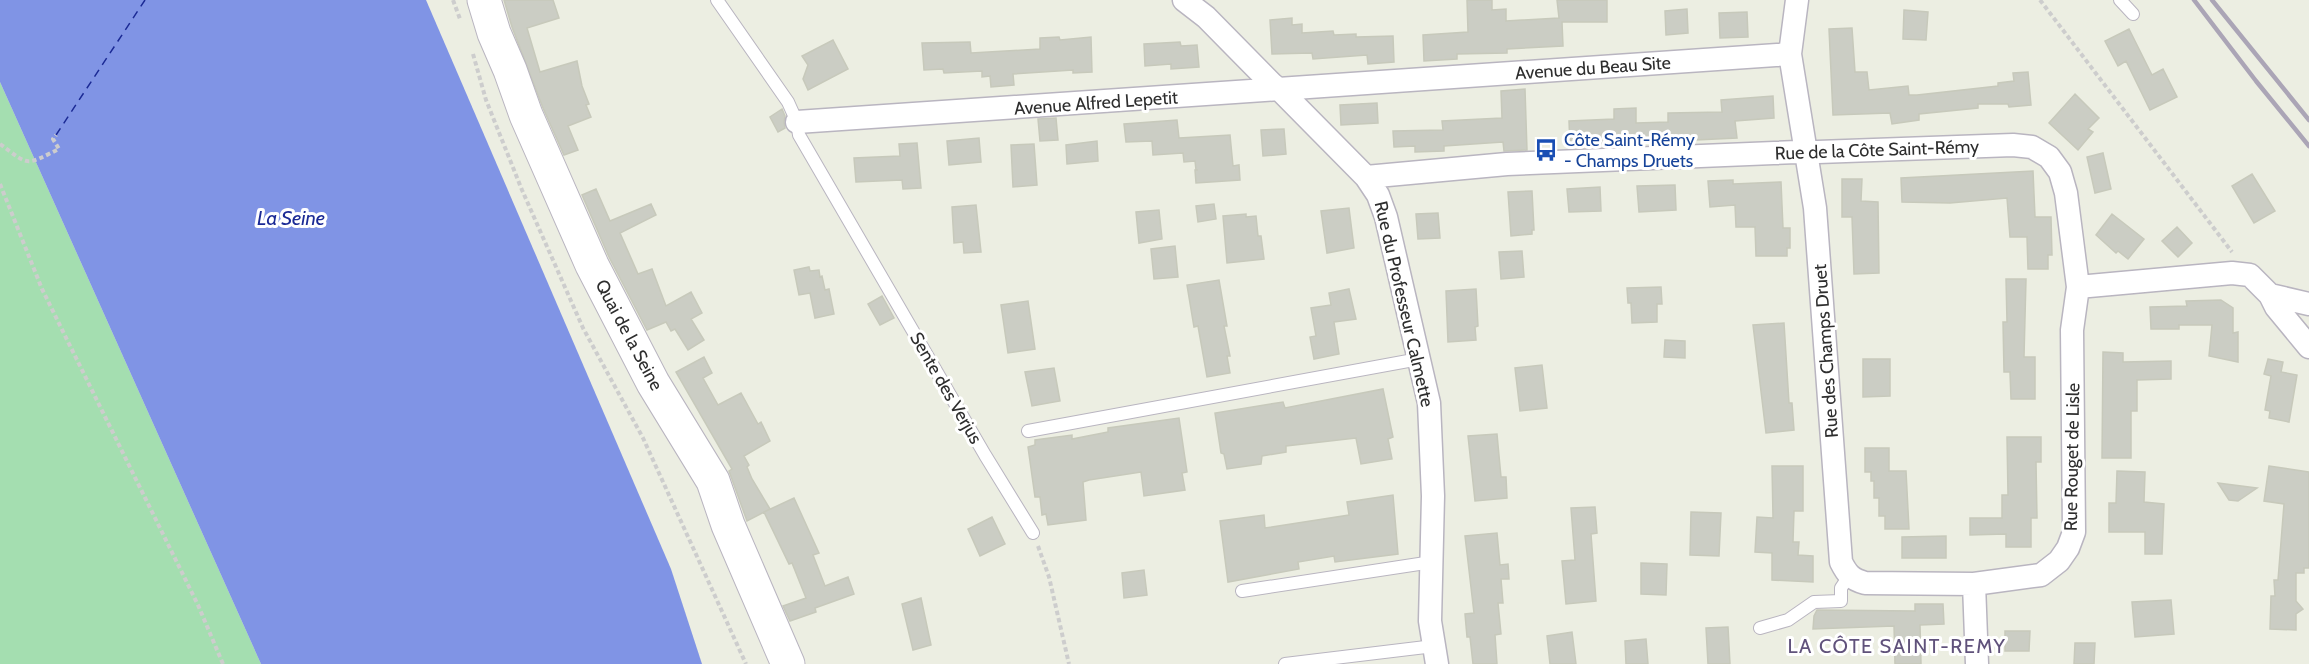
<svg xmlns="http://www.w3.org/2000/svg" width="2309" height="664" font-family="Cabin,sans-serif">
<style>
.green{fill:#a4deb0}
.water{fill:#8094e5}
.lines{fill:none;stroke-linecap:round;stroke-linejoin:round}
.ferry{stroke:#1b2a95;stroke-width:1.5;stroke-dasharray:8 6;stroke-linecap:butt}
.building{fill:#cbcdc4;stroke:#c7c9bb;stroke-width:1.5}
.lane-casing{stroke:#b9b5c0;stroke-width:14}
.street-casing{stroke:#b9b5c0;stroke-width:25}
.secondary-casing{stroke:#b9b5c0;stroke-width:35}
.path{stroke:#cdcdcd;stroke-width:4;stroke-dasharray:4.5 3;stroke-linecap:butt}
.lane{stroke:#fff;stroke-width:12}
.street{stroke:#fff;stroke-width:22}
.secondary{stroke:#fff;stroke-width:33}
.rail{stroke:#aba5b6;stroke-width:4.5}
.labels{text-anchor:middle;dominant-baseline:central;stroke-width:6;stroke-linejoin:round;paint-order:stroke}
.street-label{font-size:18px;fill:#2e2e2e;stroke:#fff}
.transit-label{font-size:18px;fill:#164399;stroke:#fff;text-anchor:start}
.water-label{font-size:20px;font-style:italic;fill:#1b2a95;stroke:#fff}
.neighbourhood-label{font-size:20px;letter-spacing:1.5px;fill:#60527b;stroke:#fff}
</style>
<rect width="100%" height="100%" fill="#eceee2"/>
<path class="green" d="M0 82 261 664H0Z"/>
<path class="water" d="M0 0H426L671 569 702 664H261L0 82Z"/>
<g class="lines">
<path class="ferry" d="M56 135 145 0"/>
</g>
<path class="building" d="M504 0H553L559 18 527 28 540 72 577 61 582 86 589 104 586 105 591 117 568 126 578 150 564 155 543 108 512 27Z
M1467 0H1492V10L1506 9V21L1559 18 1557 0H1607V22H1562L1563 46 1507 49V53L1457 54V59L1424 61 1423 35 1468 32Z
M1687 9 1688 33 1666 35 1665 11Z
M1904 10 1928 12 1926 40 1903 39Z
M1747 12 1748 37 1720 38 1719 13Z
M1292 18V25L1302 24V33L1333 31 1334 35 1356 34V37L1393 36 1394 62 1368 64 1367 55 1313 59 1312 53 1272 54 1270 20Z
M1852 28 1855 72H1867L1869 90 1908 86 1909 95H1917L1998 86V83L2014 81 2013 73 2028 72 2031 105 2009 107 2008 104H1978V108L1919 114V120L1892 124 1890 113 1833 115 1829 29Z
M2129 29 2152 75 2163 69 2177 97 2150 110 2126 61 2118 66 2105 41Z
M1059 37 1060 40 1091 37 1092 72 1073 73V70L1013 74 1014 85 991 87 990 76 982 77V71L944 73 943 69 924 70 922 43 970 42 971 53 1040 49V38Z
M833 40 848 69 808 90 803 79 808 65 802 56Z
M1180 42 1181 46 1197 45 1199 67 1171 69V64L1145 66 1144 44Z
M1525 89 1527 150 1504 151 1503 142 1444 146V151L1415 152V146L1394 147 1393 131 1443 130 1442 121 1502 118 1501 91Z
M2075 94 2099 118 2088 129 2093 132 2078 150 2049 123Z
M1773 96 1774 118 1735 121 1737 138 1570 146 1569 121 1614 119V109L1636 108V123L1668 122V113L1722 112 1721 100Z
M1377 103 1378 123 1341 125 1340 105Z
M782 109 785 116 784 122 785 128 778 132 770 117Z
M1056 118 1058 140 1040 141 1038 119Z
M1177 120 1179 138 1230 135 1233 166 1239 165 1240 180 1196 183 1195 170H1198H1196L1195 161 1184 162 1183 153 1153 155 1152 141 1126 142 1124 124Z
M1284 129 1286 154 1263 156 1261 130Z
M979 138 981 162 949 165 947 141Z
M1097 141 1098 161 1067 164 1066 145Z
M917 143 921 188 903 189 902 180 856 182 854 158 900 156 899 144Z
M1034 144 1037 185 1013 187 1011 145Z
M2103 153 2111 189 2095 193 2087 157Z
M2033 171 2035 217H2051L2052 255H2048V269H2028L2027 237H2010L2007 198 1950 203 1902 202 1901 178Z
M2252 174 2275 211 2254 223 2232 186Z
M1842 179H1862L1861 201 1878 202 1879 273 1854 274 1852 217H1842Z
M1733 180V184L1781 182 1783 228H1790V248H1787V256H1756L1755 227H1736L1735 205 1710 207 1708 181Z
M1675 185 1676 210 1639 212 1637 186Z
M1600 187 1601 211 1569 212 1567 189Z
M596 189 610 221 651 204 656 215 620 233 638 274 652 269 666 306 691 292 702 313 691 319 704 340 688 350 675 329 671 331 666 322 647 330 609 257 582 195Z
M1532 191 1534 230H1532V234L1511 236 1508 192Z
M1214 204 1216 219 1198 222 1196 206Z
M976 205 981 252 964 253 963 242 954 243 952 207Z
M1349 208 1354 248 1327 253 1321 211Z
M1159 210 1162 239 1139 243 1136 212Z
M1438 213 1440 238 1418 239 1416 214Z
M1246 214V217L1256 216 1258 236H1261L1264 259 1227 263 1223 216Z
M2112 214 2144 239 2128 259 2118 251 2116 253 2096 235Z
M2177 227 2192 243 2178 257 2162 241Z
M1175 246 1178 277 1154 279 1151 249Z
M1522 251 1524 277 1501 279 1499 252Z
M809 267 810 271 819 270 820 277 822 276 825 290 829 289 834 314 815 318 810 293 799 295 794 270Z
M2006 279H2026L2024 357H2035V399H2011L2010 372H2004L2003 322H2007Z
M1219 280 1227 326H1224L1230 356H1227L1230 373 1207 377 1198 326 1194 327 1187 285Z
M1661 287 1662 304H1657V322L1632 323 1631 303H1628L1627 288Z
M1349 289 1356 319 1334 322 1339 354 1314 359 1310 337 1316 336 1311 308 1331 305 1329 293Z
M1476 289 1478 326 1475 327 1476 340 1448 342 1446 291Z
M882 296 894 318 880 325 868 304Z
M2221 300 2233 308V333L2238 332V362L2209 356 2212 325H2179V329H2151L2150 307 2187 306 2186 301Z
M1028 301 1035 349 1008 353 1001 305Z
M1784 323 1789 403H1792L1794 430 1766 433 1753 325Z
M1665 340 1685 341V358L1664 357Z
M2103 352 2123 353V362L2171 361V379L2137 380V411H2131V458H2102Z
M704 357 712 373 703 378 718 405 741 393 758 424 761 422 770 441 744 456 749 465 747 467 752 479 770 509 747 521 729 471 732 469 676 372Z
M1863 359H1890V396L1863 397Z
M2268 359 2283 362 2281 372 2297 375 2289 422 2269 418 2270 411 2265 410 2271 376 2264 374Z
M1542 365 1547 408 1520 411 1515 368Z
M1054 368 1060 401 1032 406 1025 372Z
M1383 389 1393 437 1388 439 1392 459 1361 464 1356 438 1286 446V452L1262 456 1261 464 1227 469 1224 454 1221 453 1215 413 1283 402 1285 408Z
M1179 418 1187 472 1182 473 1185 490 1144 496 1141 472 1089 480 1083 482 1086 520 1048 525 1046 514 1042 515 1040 497H1035L1028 447 1035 445V440L1072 435V439L1108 432V428Z
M1497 434 1501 477H1506L1507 498 1475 501 1468 436Z
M2007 437H2041V462H2036L2037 518H2031V547H2006V534L1970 535V518H2002V495H2008Z
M1865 448H1889V471H1906L1909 529H1885V516H1879V498H1874V481H1871V472H1865Z
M1772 466H1803V511H1794L1793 542H1799L1798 555 1813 556V582L1772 580V553L1755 552 1757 517 1773 518Z
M2269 466 2309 472V568H2304V573H2296V601L2303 609 2296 614V630L2270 629 2271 596H2275L2274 580H2278L2284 504 2264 501Z
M2117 471 2145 472 2144 502 2164 504 2162 554H2145V532H2109V503H2116Z
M2218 483 2257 488 2238 501 2229 500Z
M1393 495 1398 554 1335 562 1334 556 1298 562 1299 569 1228 582 1220 521 1264 515 1265 528 1349 515 1347 502Z
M794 498 819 553 813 555 825 586 848 577 854 594 815 608 816 612 790 621 783 606 806 598 792 563 789 564 764 512Z
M1595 507 1597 533 1591 534 1596 601 1566 604 1562 561 1575 560 1571 508Z
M1691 512 1721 513 1719 556 1690 555Z
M992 517 1005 544 980 556 968 529Z
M1497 533 1500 565 1508 564 1509 579H1501L1503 603H1498L1501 634 1495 635 1497 664H1473L1470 637H1467L1465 614 1474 613 1465 536Z
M1946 536V558H1902V537Z
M1641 563 1667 564 1666 595 1641 594Z
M1144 570 1147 595 1124 598 1122 573Z
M921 598 931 645 913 650 902 604Z
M2171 600 2174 634 2135 637 2132 602Z
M1915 604H1943L1944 624 1920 625 1921 664H1895L1894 626 1813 629 1814 616 1817 610 1915 611Z
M1728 627 1730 664H1708L1706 628Z
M2005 631H2030L2029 651H2005Z
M1572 632 1576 664H1550L1547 636Z
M1646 639 1648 664H1626L1625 641Z
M2075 643H2095L2094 664H2074Z"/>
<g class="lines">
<g class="lane-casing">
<path id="lane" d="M717 0 788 102 797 122 799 135 985 455 1033 533
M2120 0 2133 14
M1028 431 1419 359
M1242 591 1432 562
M1760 628 1788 620 1814 602 1841 601V588L1849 576
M1285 664 1434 646"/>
</g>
<g class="street-casing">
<path id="street" d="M1184 0 1206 17 1272 84 1281 91 1366 177 1378 195 1386 217 1429 403 1433 496 1430 621 1437 664
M797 122 1790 54
M1366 177 1507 164 1797 152H1818L2013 145 2032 147 2049 157 2060 172 2066 193 2078 287 2072 330 2074 532 2068 548 2059 561 2041 575 1974 584 1865 583C1851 579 1847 574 1841 562L1815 208 1790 54 1797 0
M2078 287 2232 273 2250 275 2270 295 2276 307 2309 347
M2270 295 2309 304
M1974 584 1977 664"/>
</g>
<g class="secondary-casing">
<path id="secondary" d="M484 0 494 33 510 70 526 115 592 265 653 383 713 481 728 525 788 664"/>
</g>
<path class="path" d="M453 0 460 19
M2040 0 2232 252
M473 54 486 100 522 190 583 328 643 438 746 664
M0 144C30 166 24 166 59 149L53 139 56 135
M0 184 42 289 198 605 223 664
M1038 546 1049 577 1069 664"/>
<use href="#lane" class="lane"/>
<use href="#street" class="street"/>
<use href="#secondary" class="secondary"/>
<path class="rail" d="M2194 0 2256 81 2309 146
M2212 0 2309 120"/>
</g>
<defs>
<g id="bus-bare" transform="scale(1.8)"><path d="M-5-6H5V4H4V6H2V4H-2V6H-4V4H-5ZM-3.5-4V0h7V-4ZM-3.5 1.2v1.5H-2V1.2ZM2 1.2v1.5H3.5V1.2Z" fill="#1a4fb4" stroke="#fff" stroke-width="2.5" paint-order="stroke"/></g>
</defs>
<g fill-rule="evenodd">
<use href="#bus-bare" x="1546" y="150"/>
</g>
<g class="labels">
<g class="street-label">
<text transform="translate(1593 68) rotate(-4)">Avenue du Beau Site</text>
<text transform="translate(1096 103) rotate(-4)">Avenue Alfred Lepetit</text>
<text transform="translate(1877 150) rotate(-2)">Rue de la Côte Saint-Rémy</text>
<text transform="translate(1404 304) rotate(77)">Rue du Professeur Calmette</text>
<text transform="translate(629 335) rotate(62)">Quai de la Seine</text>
<text transform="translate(1826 351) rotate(-94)">Rue des Champs Druet</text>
<text transform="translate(946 388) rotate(60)">Sente des Verjus</text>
<text transform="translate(2072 457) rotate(-89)">Rue Rouget de Lisle</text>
</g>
<g class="transit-label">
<text x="1564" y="140">Côte Saint-Rémy<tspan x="1564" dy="21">- Champs Druets</tspan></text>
</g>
<g class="water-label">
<text x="291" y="218">La Seine</text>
</g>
<g class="neighbourhood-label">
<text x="1897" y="646">LA CÔTE SAINT-REMY</text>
</g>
</g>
</svg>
